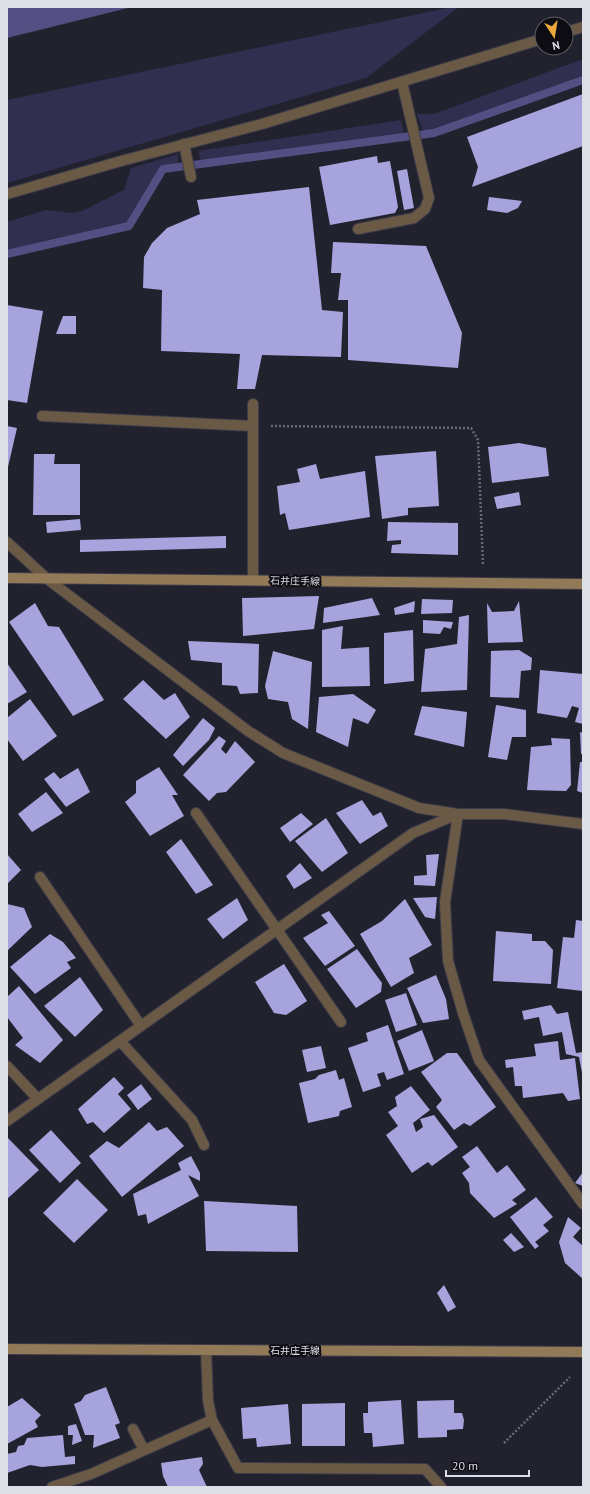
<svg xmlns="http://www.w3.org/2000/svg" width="590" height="1494" font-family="'PT Sans','Noto Sans JP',sans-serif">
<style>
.green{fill:#312e50}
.water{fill:#544f83}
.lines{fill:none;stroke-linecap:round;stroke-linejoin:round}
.stream{stroke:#544f83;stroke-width:8}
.building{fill:#a7a3dd}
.lane-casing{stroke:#3c3c49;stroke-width:12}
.street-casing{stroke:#3c3c49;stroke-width:12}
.secondary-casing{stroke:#3c3c49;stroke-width:12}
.path{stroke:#696975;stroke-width:2.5;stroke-dasharray:2 2;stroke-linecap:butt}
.lane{stroke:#6a5a45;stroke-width:10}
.street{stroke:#6a5a45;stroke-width:10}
.secondary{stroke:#927957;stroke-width:10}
.labels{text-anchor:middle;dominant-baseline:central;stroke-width:4;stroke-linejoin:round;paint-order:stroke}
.street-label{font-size:10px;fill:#dedee7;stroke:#0c0c12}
</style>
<rect width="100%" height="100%" fill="#22222f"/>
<path class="green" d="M452 7H459L366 78 7 183V100Z
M583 59V78L433 131H423L417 114H434Z
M401 120 404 136 201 161 198 151Z
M178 154V163L160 167 127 224 7 252V222L46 210 72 213 82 211 124 190 131 168Z"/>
<path class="water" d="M7 7H132L7 38Z"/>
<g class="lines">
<path class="stream" d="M7 254 129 226 163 169 434 133 583 80"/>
</g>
<path class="building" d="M583 94V146L472 187 478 167 467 137Z
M377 156 378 163 390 161 398 207 395 213 330 225 319 167Z
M407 169 414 208 404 210 397 171Z
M309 187 322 310 343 312 341 357 262 355 255 389H237L240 354 161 351 162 290 143 288 144 257 152 243 167 228 200 214 197 200Z
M489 197 522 201 518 208 507 213 487 210Z
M333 242 426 246 462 333 458 368 348 360V300H338L341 273H331Z
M7 305 43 311 27 403 7 400Z
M63 316H76V334H56Z
M7 426 17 428 8 467H7Z
M519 443 546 448 549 476 492 483 488 447Z
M436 451 439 506 408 508V515L382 519 375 456Z
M34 454H55L54 464H80V515H33Z
M316 464 320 479 365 471 370 517 289 530 285 513 280 515 277 486 300 482 297 469Z
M519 492 521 505 497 509 494 497Z
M80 519 81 530 47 533 46 522Z
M388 522 458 523V555L391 553 392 545 401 544V540L387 541Z
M226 536V548L80 552V540Z
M319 596 314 629 243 636 242 598Z
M372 598 380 615 323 623 324 608Z
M422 599 453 600 452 613 421 614Z
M415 601 414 612 395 615 394 608Z
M519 601 523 642 488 643 487 603 492 612 514 611Z
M35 603 48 626 59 627 104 700 73 716 9 622Z
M469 615 467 690 421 692 425 649 457 644 459 617Z
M423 620 453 622 451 629 444 627 440 634 423 633Z
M343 626 341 649 369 647 370 686 322 687V630Z
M413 630 414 681 384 684V633Z
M188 641 259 644 258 693 240 694 237 686 222 685V663L191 660Z
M519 650 532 658 531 670 521 671 519 698 490 697 491 651Z
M273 651 312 662 308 729 292 719 288 702 268 699 265 686Z
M7 663 27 692 7 704Z
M540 670 583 674V724L575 722 579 708 572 706 567 718 537 713Z
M143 680 164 700 175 693 190 717 166 739 123 699Z
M353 694 376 710 368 724 353 718 348 747 316 732 319 697Z
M30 699 57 736 23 761 7 739V718Z
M496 705 526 710V737H512L507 760 488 757Z
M422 706 467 712 464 747 414 735Z
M203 718 215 728 209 740 183 766 173 755Z
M580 732 583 733V754H581Z
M219 736 226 741 221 749 226 754 235 741 255 762 226 792 217 793 209 801 183 775Z
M551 738 570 739 571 785 566 791 527 790 531 747 552 745Z
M580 762H583V793L577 791Z
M159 767 178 795H172L184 816 150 836 125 802 136 793V781Z
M78 768 90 792 66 807 44 779 54 772 60 779Z
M46 792 63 813 32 832 18 814Z
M362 800 373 816 381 812 388 826 360 844 336 813Z
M301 813 313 824 290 842 280 828Z
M326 818 348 853 322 872 295 841Z
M181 839 213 885 196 894 166 852Z
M7 854 21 870 7 884Z
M439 854 435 886 414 885V876L427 875 426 855Z
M300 863 312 878 294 889 286 876Z
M437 897 435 919 425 917 413 898Z
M237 898 248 920 223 939 207 919Z
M405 899 432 945 409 958 414 973 391 987 360 934 382 921Z
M7 904 24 908 32 927 7 951Z
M329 911 355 946 325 966 303 938 328 923 321 915Z
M576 920 583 921V991L557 988 563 937 574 938Z
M496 931 532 934V941H545L553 950 551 984 493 981Z
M50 934 63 942 76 958 67 962 71 968 35 994 10 967Z
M357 949 382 983 381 992 356 1008 327 969Z
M284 964 307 1001 286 1015 274 1013 255 982Z
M436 975 446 999 449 1019 423 1023 407 988Z
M80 977 103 1010 75 1037 44 1006Z
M19 986 63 1040 40 1063 15 1045 23 1038 7 1017V997Z
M406 993 417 1025 396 1032 385 1000Z
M551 1005 557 1014 568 1012 576 1053 583 1052V1078L579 1057 566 1054 562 1032 543 1036 539 1017 524 1020 522 1011Z
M388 1025 404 1074 387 1080 384 1072 377 1074 381 1086 363 1092 348 1048 368 1041 366 1033Z
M422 1030 434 1061 409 1071 397 1041Z
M558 1041 560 1060 575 1058 580 1099 568 1101 563 1093 523 1098 522 1086H515L513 1067 506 1068 505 1060 536 1056 534 1044Z
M321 1046 326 1068 307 1072 302 1050Z
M447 1053H457L496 1107 470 1126 464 1123 454 1130 436 1107 442 1100 421 1072Z
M336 1070 339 1080 344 1078 352 1107 340 1111 339 1116 308 1123 299 1083 315 1079 319 1075Z
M114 1077 124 1088 118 1094 131 1109 104 1133 93 1122 87 1124 78 1109Z
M141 1084 152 1099 138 1110 127 1095Z
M411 1086 430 1110 413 1123 416 1132 423 1127 420 1119 434 1115 458 1147 432 1166 428 1162 412 1173 386 1135 398 1126 388 1112 397 1106 395 1097Z
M149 1122 157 1131 167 1127 184 1146 122 1197 89 1156 107 1141 119 1148Z
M51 1130 81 1163 60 1183 29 1150Z
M8 1138 39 1170 7 1199V1139Z
M477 1146 497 1173 507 1165 526 1190 512 1200 517 1204 494 1218 470 1193 469 1183 462 1173 470 1167 462 1157Z
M191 1156 200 1173V1181L188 1175 199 1196 148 1224 146 1214 138 1216 133 1194 181 1170 178 1163Z
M583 1172V1186L575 1183Z
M77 1179 108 1210 74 1243 43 1213Z
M536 1197 553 1217 543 1225 549 1231 535 1242 539 1246 535 1249 510 1217Z
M204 1201 297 1206 298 1252 206 1251Z
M568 1217 581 1228 573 1237 583 1246V1279L565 1263 559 1242Z
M511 1233 524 1247 514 1252 503 1240Z
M444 1285 456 1307 448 1312 437 1293Z
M106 1387 120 1423 115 1425 120 1438 93 1448 94 1435H85L74 1404 81 1401 85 1395Z
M22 1398 41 1415 35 1421 38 1427 7 1444V1407Z
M401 1400 404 1444 373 1447 372 1433H364L363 1413H368V1402Z
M454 1400V1413H462L464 1420 463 1429 447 1430V1437L418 1438 417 1401Z
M345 1403V1446H302V1404Z
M288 1404 291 1444 257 1447 256 1438 243 1439 241 1408Z
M76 1424 82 1441 72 1445 73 1435H68V1426Z
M63 1435 65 1457 75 1456V1464L42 1467 30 1465 7 1473V1454L16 1452 18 1446 24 1445 27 1438Z
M202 1457 203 1464 199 1470 207 1487H168L163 1476 161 1463Z"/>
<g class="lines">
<g class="lane-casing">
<path id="lane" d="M184 144 191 177"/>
</g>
<g class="street-casing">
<path id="street" d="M566 32 583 27
M7 194 121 161 262 124 542 39
M358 229 414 218 425 209 429 198 402 82
M42 416 253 426
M7 542 46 578 248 731 283 753 419 808 458 814H504L583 824
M253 580V404
M196 813 341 1022
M458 814 445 902 448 961 463 1013 479 1060 583 1204
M40 877 141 1026
M120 1041 192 1120 204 1145
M7 1066 38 1099
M7 1121 413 833 458 814
M206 1350 208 1401 212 1420
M133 1429 144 1450
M52 1487 91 1474 212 1420 238 1468 425 1469 441 1487"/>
</g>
<g class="secondary-casing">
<path id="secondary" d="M7 578 583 584
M7 1349 583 1352"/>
</g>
<path class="path" d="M271 426 471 428 478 440 483 565
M504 1443 570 1377"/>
<use href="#lane" class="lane"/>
<use href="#street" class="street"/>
<use href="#secondary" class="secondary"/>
</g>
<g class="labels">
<g class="street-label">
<text transform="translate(295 581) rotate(1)">石井庄手線</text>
<text x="295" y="1350">石井庄手線</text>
</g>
</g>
<rect width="590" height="1494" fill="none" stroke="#dedee7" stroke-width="16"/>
<g transform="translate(554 36) rotate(168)"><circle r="19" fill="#0c0c12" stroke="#606067"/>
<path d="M0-3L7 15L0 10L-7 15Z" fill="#eda83b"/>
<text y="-6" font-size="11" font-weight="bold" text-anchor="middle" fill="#dedee7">N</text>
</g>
<path d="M446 1470v6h83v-6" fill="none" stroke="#dedee7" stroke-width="2"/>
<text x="452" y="1470" font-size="12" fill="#dedee7" stroke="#0c0c12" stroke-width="3" paint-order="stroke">20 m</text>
</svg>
